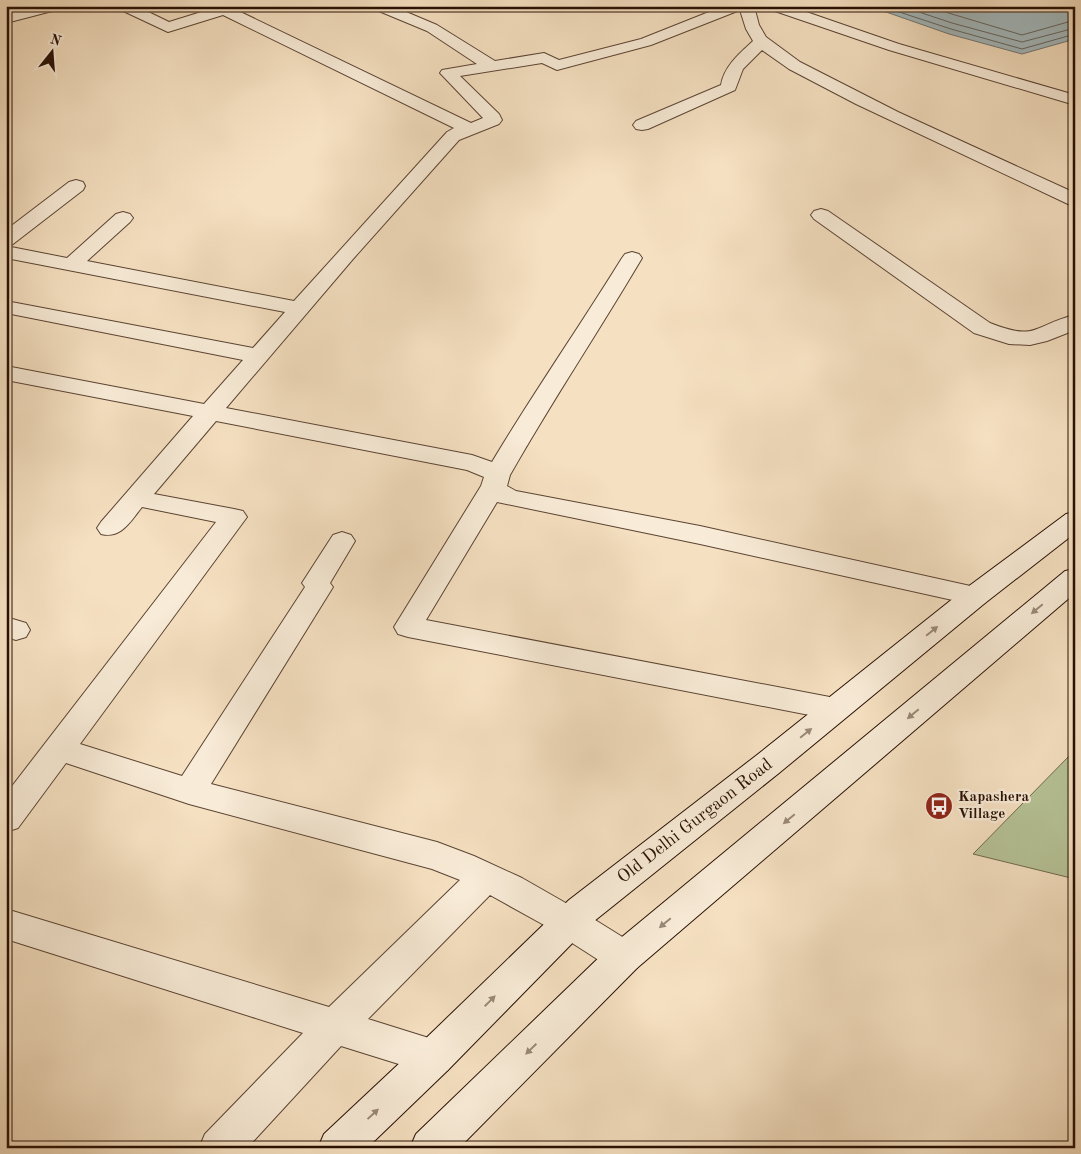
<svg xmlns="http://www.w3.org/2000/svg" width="1081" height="1154" font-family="'Old Standard TT',serif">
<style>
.green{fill:#b6c397;stroke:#6f6a4e}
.water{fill:#a3babf;stroke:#727674}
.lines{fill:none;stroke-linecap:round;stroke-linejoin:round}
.shore{stroke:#666562;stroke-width:1}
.street-casing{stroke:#5b4433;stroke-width:2}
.secondary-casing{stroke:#281004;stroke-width:2}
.street{fill:#f8ebd7;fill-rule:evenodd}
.secondary{fill:#f8ebd7;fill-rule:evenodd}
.oneway{fill:#9a8878}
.labels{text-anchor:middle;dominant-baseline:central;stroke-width:4.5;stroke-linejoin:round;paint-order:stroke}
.poi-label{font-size:15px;font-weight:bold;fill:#281004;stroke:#f8ebd7;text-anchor:start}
.near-street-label{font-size:18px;fill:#281004;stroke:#f8ebd7}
</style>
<rect width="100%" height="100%" fill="#f5e0c1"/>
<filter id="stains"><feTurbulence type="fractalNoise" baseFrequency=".004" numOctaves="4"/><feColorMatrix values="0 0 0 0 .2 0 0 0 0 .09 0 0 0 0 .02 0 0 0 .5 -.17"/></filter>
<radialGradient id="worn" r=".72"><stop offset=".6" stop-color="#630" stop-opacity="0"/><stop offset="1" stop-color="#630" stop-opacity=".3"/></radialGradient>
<path class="green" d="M1075 750V879L973 854Z"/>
<path class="water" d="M869 6H1075V39L1022 54 949 34Z"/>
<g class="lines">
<path class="shore" d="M881 6 951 29 1022 49 1075 34
M901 6 952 23 1022 42 1075 28
M925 6 1022 35 1075 20"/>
<g class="street-casing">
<path id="street" d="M37 6H62L60 9 6 23V14Z
M117 6H136L169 22 211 9 209 6H228L471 123 483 118 440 73 442 70 477 64 427 31 374 9 372 6H392L437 25 495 61 544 53 559 60 641 39 724 6H754L759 25 766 37 800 62 898 112 1075 193V206L1068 204 856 104 789 69 762 50 743 69 735 90 648 129 642 130 636 129 633 125 636 121 721 85C724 66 740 53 753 41L746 29 740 10 651 45 557 70 542 63 460 76 499 114 502 120 499 124 459 140 353 259 226 408 472 455 492 462C534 392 580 326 622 258L625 254 632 252 639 254 642 258C599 331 552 401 510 475L507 486 516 491 700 526 975 587 985 589 989 596 985 603 975 605 700 544 497 502 426 620 835 698 846 701 850 709 846 717 835 720 408 637 398 634 394 627 481 486 484 477 467 470 216 421 154 494 234 509 243 511 247 517 80 744 182 776 305 587 302 583 333 535 342 532 351 535 355 541 330 583 333 587 211 784 437 842 474 856 522 878 592 918 637 946 642 957 637 968 624 973 611 968 544 925 490 895 368 1019 448 1044 453 1057 448 1070 434 1075 341 1046 247 1148H199L205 1134 303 1033 6 939V909L329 1007 460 880 432 869 189 804 66 763 18 828 6 832V794L216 522 142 507C130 522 121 539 101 534L97 528 101 522 193 416 6 380V366L204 404 243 360 6 313V301L253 348 285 312 6 258V246L67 258 116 214 123 212 130 214 133 218 130 222 87 261 294 301 447 132 454 128 223 15 168 32 119 9Z
M767 6H789L899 44 1075 95V105L889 50 769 9Z
M76 180 83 182 85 186 83 190 13 244 6 246V230L69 182Z
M821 209 828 211 990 323C1038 342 1033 325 1075 315V330L1047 341 1030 345 1009 344 974 333 814 219 811 215 814 211Z
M6 617 26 623 30 630 26 637 16 640 6 637Z"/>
</g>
<g class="secondary-casing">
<path id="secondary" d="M1075 512V533L985 603 779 773 593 922 448 1070 367 1148H318L324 1134 420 1044 569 900 757 755 965 589 1066 514Z
M1075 569V593L637 968 459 1148H410L416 1134 611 946 1065 571Z"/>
</g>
<use href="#street" class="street"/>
<use href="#secondary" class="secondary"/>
</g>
<defs><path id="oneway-solid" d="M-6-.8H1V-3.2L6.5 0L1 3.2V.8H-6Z" transform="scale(1.25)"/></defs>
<g class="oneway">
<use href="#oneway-solid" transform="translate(1037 609) rotate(140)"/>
<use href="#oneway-solid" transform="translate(932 631) rotate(-39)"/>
<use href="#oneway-solid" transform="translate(913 714) rotate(140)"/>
<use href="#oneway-solid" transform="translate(806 733) rotate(-39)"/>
<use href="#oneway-solid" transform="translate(789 819) rotate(140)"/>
<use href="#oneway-solid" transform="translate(665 923) rotate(140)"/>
<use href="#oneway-solid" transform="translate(490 1001) rotate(-45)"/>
<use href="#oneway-solid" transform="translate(531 1049) rotate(136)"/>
<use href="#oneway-solid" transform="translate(373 1114) rotate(-43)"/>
</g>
<defs>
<g id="bus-disc" transform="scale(1.4375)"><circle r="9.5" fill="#8f2418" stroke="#f8ebd7"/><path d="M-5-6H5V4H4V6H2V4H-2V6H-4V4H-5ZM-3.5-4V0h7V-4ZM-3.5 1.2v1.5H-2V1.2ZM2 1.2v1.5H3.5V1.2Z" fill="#fff"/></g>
</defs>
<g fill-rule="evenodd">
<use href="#bus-disc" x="939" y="806"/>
</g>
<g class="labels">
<g class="poi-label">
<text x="958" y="797">Kapashera<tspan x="958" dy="17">Village</tspan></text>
</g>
<g class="near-street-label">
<text transform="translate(695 821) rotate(-38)">Old Delhi Gurgaon Road</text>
</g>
</g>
<rect width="1081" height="1154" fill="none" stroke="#f5e0c1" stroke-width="25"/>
<rect x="8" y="8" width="1066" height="1139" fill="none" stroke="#281004" stroke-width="2.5"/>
<rect x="12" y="12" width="1056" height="1129" fill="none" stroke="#281004"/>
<g transform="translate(52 52) rotate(17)" stroke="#f8ebd7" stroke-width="4" paint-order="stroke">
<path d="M0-4L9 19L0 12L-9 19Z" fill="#281004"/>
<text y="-8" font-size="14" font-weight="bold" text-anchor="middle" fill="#281004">N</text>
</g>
<rect width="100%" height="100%" filter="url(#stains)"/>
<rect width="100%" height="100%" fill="url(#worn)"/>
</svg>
